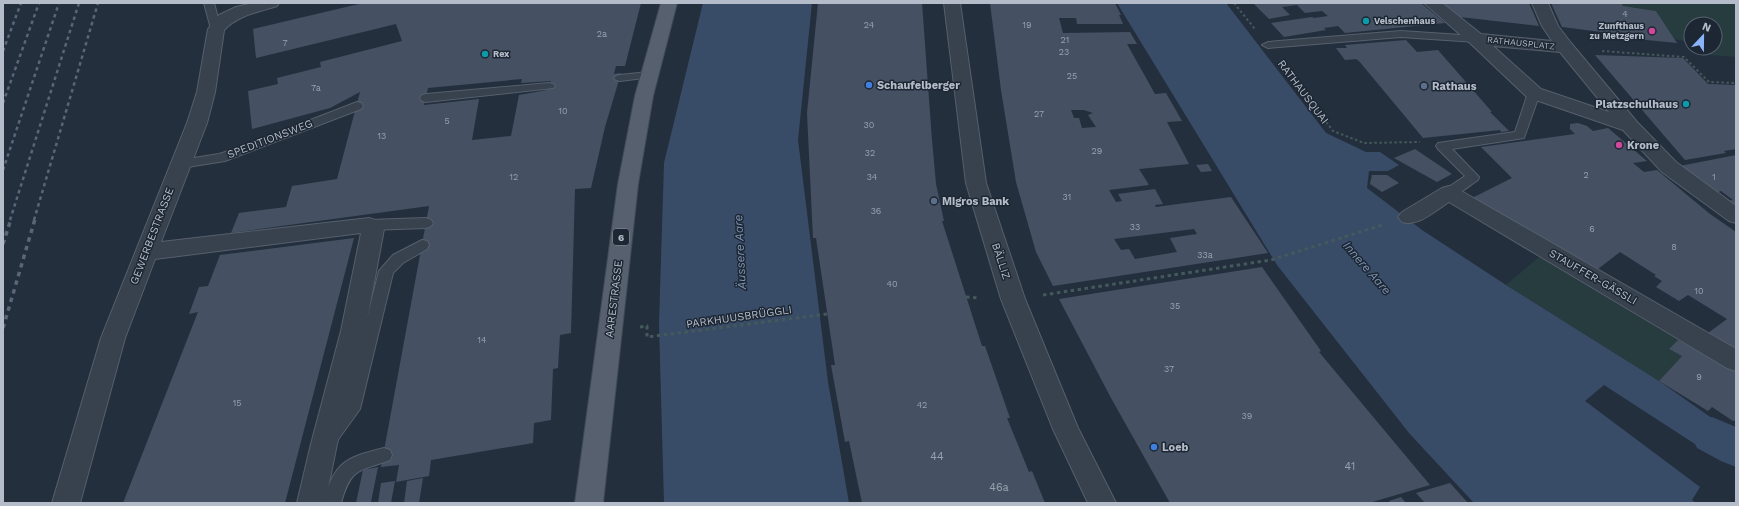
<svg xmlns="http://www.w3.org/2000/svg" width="1739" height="506" font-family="'Work Sans',sans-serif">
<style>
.green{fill:#263c3f}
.water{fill:#394c67}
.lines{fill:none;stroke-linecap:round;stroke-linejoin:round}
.canal{fill:#394c67;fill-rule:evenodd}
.building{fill:#455162;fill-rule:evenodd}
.lane-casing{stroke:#565f6c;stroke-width:2}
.street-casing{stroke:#565f6c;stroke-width:2}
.primary-casing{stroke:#414a57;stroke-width:2}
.path-far1{stroke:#44595c;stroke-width:2;stroke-dasharray:2.5 2.5;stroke-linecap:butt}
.path{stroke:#44595c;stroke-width:3;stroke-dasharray:3.5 3.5;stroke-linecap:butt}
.lane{fill:#38414e;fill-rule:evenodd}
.street{fill:#38414e;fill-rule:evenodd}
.primary{fill:#56606e;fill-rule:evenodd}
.rail-far1{stroke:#5a6575;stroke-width:2.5;stroke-dasharray:3.5 3.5;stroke-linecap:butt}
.rail{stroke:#5a6575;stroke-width:3.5;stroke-dasharray:4.5 4.5;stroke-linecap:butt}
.culture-dot{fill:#0f9aa8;stroke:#1d2633;stroke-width:1.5}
.hotel-dot{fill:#d1479c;stroke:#1d2633;stroke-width:1.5}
.shop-dot{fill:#3f7fe0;stroke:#1d2633;stroke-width:1.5}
.service-dot{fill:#5c6f8a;stroke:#1d2633;stroke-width:1.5}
.labels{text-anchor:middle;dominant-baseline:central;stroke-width:3;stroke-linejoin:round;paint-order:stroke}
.number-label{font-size:9px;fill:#98a1af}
.far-poi-label{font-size:9px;font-weight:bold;fill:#b4bcc9;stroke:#1d2633;text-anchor:start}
.far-street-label{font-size:9px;fill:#b4bcc9;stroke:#1d2633}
.shield{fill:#1d2633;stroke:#878f9c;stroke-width:1}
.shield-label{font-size:10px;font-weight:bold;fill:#b4bcc9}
.poi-label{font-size:11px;font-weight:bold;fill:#b4bcc9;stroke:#1d2633;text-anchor:start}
.street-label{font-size:11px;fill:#b4bcc9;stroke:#1d2633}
.near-number-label{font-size:11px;fill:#98a1af}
.water-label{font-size:12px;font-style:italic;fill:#7c92b1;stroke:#1d2633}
</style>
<rect width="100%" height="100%" fill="#242f3e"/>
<path class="green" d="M1621 3H1736V57L1696 54 1693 48H1715V24H1691V45L1689 42 1674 39 1656 11 1623 6Z
M1539 257 1678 340 1669 349 1682 356 1659 381 1506 285Z"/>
<path class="water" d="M703 3H812L798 140 828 382 849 503H664L659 324 664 163Z
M1117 3H1226L1326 133 1366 152H1380L1399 165 1388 171H1369L1367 188 1422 230 1506 285 1659 381 1723 426 1698 446 1604 385 1585 401 1700 487 1692 500 1696 503H1474L1409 433 1277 265Z"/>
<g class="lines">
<path class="canal" d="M1712 417 1736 427V467L1721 461 1697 448 1691 435 1697 422Z"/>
</g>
<path class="building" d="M363 3H641L625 66H616L614 74 621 73 605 127 591 188 575 189 571 333 560 335 558 368 553 369 551 420 534 423 533 443 431 460 429 476 396 482 399 465 381 467 429 206 231 233 239 213 286 207 292 186 337 179 360 92 330 108 252 129 248 91 278 84 277 78 321 67 320 62 402 41 396 24 256 58 253 29ZM522 79 521 83 551 81 547 90 519 95 511 136 472 140 479 99 424 105 428 88Z
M818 3H922L932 140 936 184 944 221H942L982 346H985L1010 418H1007L1029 472 1032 471 1045 503H862L849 441 845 442 831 365H835L816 238H813L807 113Z
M990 3H1115L1121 15H1119L1123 24H1077L1076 18H1059L1063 33 1130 32 1137 44H1127L1155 94 1166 93 1182 121 1167 122 1189 164 1139 169 1149 185 1109 190 1116 202 1122 201 1118 194 1155 189 1163 204 1155 205 1156 207 1231 197 1268 253 1053 286 1036 252 1016 182 1001 90ZM1071 110H1084L1093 113 1088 115 1096 127 1082 128 1079 118H1074ZM1194 229 1197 234 1170 238 1177 252 1135 259 1129 249 1121 250 1114 239Z
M1253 3H1421L1445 23 1345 33 1338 26 1324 28 1326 30 1284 37 1271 23 1312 17 1314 18 1328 16 1322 11 1305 13 1297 5 1282 7 1290 15 1269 19Z
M1441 3H1529L1539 26 1460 17Z
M1551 3H1621L1623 6 1656 11 1677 43 1626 38 1625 35 1562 27Z
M1406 40 1417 52 1438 50 1492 112H1490L1509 131 1501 132 1500 130 1423 138 1359 61 1356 59 1345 60 1336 48H1347L1345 45Z
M1595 55 1683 58 1708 84 1735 85 1736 86V149L1724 151 1726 153 1685 160Z
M1578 123 1587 126 1593 131 1608 128 1647 161 1633 163 1644 172 1657 170 1710 214 1736 232V353L1704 336 1727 319 1688 295 1679 301 1656 287 1662 281 1654 276 1656 275 1620 252 1598 269 1472 198 1512 178 1481 147 1575 134 1570 129V124Z
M1415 149 1452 174 1437 182 1394 158Z
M1736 155V205L1728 201 1733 200 1721 191 1716 193 1680 166Z
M1208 164 1212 171 1201 172 1196 165Z
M1372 175H1387L1399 183 1382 192 1370 184Z
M354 238 285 503H123L198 312 189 314 199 287 208 286 220 255Z
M1262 267 1321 351 1319 352 1430 485 1369 503H1170L1111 398 1059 299Z
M1678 340 1736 372V420L1733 421 1712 407 1708 411 1659 381 1682 356 1669 349Z
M378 467 371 502 356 503 363 470Z
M423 478 419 503H404L407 481Z
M395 481 391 503H378L381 483Z
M1450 483 1468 503H1425L1416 493Z
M1401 497 1406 503H1390L1389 501Z"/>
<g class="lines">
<g class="lane-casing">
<path id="lane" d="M204 3H214L221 29 220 31 216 32 211 29Z
M1401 31 1476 36 1481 39 1476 42 1401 37 1268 48 1262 45 1268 42Z
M648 72 652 73 654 75 652 77 620 81 616 80 614 78 616 76 620 75Z
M549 83 553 84 555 86 553 88 426 102 422 101 420 98 422 95 426 94Z
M1534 89 1538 91 1540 93 1524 138 1452 149 1479 177 1478 180C1468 186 1456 199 1444 196L1442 193 1444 190 1465 176 1438 149 1436 146 1438 143 1515 132 1528 93 1530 91Z
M357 102 361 103 363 106 361 109 225 161 181 168 176 167 175 164 176 161 181 160 219 154 238 148Z
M426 218 431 220 433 223 431 226 426 228 369 230 364 228 362 225 364 222 369 220Z
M422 240 427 241 429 245 427 249 403 263 393 273 360 409 337 441 331 443 325 441 323 436 345 406 379 271 393 255Z
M384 448 390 450 392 455 390 460C358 472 351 467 341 503H323C335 462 344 458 384 448Z"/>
</g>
<g class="street-casing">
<path id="street" d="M253 3H279L277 6C258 12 238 15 224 30L215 92 207 123 161 242 369 218C377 220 380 222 384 229L365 331 337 444 325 503H297L311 444 341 331 361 233 155 259 125 338 80 503H52L101 338 187 123 197 92 208 29 219 15 236 7Z
M944 3H960L986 183 1025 299 1078 428 1116 503H1088L1053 429 1001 299 966 183Z
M1424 3H1442L1481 34 1552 41 1542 26 1532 3H1548L1558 26 1571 43 1637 122 1676 162 1736 206V223L1729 221 1662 172 1623 130 1527 97 1470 43ZM1493 46 1560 52 1609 112 1541 89Z
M1449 186 1456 188 1736 349V371L1727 368 1449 202C1435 211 1418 227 1402 222L1398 217 1402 212 1442 188Z"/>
</g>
<g class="primary-casing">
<path id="primary" d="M661 3H677L653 96 638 184 603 503H575L618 184 635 96Z"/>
</g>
<path class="path-far1" d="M1234 3 1255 29
M1602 51 1684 57 1709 82 1736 83
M1284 66 1333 131 1364 143 1420 142"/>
<path class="path" d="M1043 295 1271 260 1382 225
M966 297 980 298
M640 327 647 326V337L827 314"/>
<use href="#lane" class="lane"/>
<use href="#street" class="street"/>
<use href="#primary" class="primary"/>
<path class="rail-far1" d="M3 51 21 3
M3 103 39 3
M3 170 59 3
M10 220 79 3
M34 220 98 3"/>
<path class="rail" d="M3 244 11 219
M3 328 35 219"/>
</g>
<g class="culture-dot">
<circle cx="1366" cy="21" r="4"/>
<circle cx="485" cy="54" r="4"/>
<circle cx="1686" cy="104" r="4"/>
</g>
<g class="hotel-dot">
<circle cx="1652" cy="31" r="4"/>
<circle cx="1619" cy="145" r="4"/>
</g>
<g class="shop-dot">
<circle cx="869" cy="85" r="4"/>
<circle cx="1154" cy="447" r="4"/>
</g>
<g class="service-dot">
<circle cx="1424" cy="86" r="4"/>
<circle cx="934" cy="201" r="4"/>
</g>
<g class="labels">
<g class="number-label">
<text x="1625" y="14">4</text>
<text x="869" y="25">24</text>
<text x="1027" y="25">19</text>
<text x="602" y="34">2a</text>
<text x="1065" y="40">21</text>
<text x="285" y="43">7</text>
<text x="1064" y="52">23</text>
<text x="1072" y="76">25</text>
<text x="316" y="88">7a</text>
<text x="563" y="111">10</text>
<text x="1039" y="114">27</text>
<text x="447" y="121">5</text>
<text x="869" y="125">30</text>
<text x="382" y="136">13</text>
<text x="1097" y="151">29</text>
<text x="870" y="153">32</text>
<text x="1586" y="175">2</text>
<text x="514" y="177">12</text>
<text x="872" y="177">34</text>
<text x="1714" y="177">1</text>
<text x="1067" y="197">31</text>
<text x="876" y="211">36</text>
<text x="1135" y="227">33</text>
<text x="1592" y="229">6</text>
<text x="1674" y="247">8</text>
<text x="1205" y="255">33a</text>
<text x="892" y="284">40</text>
<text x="1699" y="291">10</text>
<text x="1175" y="306">35</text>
<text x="482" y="340">14</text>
<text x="1169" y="369">37</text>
<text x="1699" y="377">9</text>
<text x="237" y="403">15</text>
<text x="922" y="405">42</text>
<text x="1247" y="416">39</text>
</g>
<g class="far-poi-label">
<text x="1374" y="21">Velschenhaus</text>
<text x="1644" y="26" text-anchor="end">Zunfthaus<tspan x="1644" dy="10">zu Metzgern</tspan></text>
<text x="493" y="54">Rex</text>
</g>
<g class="far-street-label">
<text transform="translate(1521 43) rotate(6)">RATHAUSPLATZ</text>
</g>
<rect class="shield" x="613" y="229" width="16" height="16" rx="3"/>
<g class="shield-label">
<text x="621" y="237">6</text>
</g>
<g class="poi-label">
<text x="877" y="85">Schaufelberger</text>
<text x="1432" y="86">Rathaus</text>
<text x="1678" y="104" text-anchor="end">Platzschulhaus</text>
<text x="1627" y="145">Krone</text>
<text x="942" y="201">Migros Bank</text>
<text x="1162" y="447">Loeb</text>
</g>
<g class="street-label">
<text transform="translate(1303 92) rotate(53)">RATHAUSQUAI</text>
<text transform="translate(270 139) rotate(-21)">SPEDITIONSWEG</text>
<text transform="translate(152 236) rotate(-69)">GEWERBESTRASSE</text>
<text transform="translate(1001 261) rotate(72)">BÄLLIZ</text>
<text transform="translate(1593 277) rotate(30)">STAUFFER-GÄSSLI</text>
<text transform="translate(614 299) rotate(-83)">AARESTRASSE</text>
<text transform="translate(739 317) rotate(-8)">PARKHUUSBRÜGGLI</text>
</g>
<g class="near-number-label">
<text x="937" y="456">44</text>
<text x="1350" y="466">41</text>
<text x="999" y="487">46a</text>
</g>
<g class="water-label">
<text transform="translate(740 252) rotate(-93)">Äussere Aare</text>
<text transform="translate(1367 268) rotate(49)">Innere Aare</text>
</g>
</g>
<rect width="1739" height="506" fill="none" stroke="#b4bcc9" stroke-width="8"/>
<g transform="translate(1703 36) rotate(22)"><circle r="19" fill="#1d2633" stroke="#59626f"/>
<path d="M0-3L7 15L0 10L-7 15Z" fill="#8ab4f8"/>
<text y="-6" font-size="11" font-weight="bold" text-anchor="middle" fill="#b4bcc9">N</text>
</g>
</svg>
